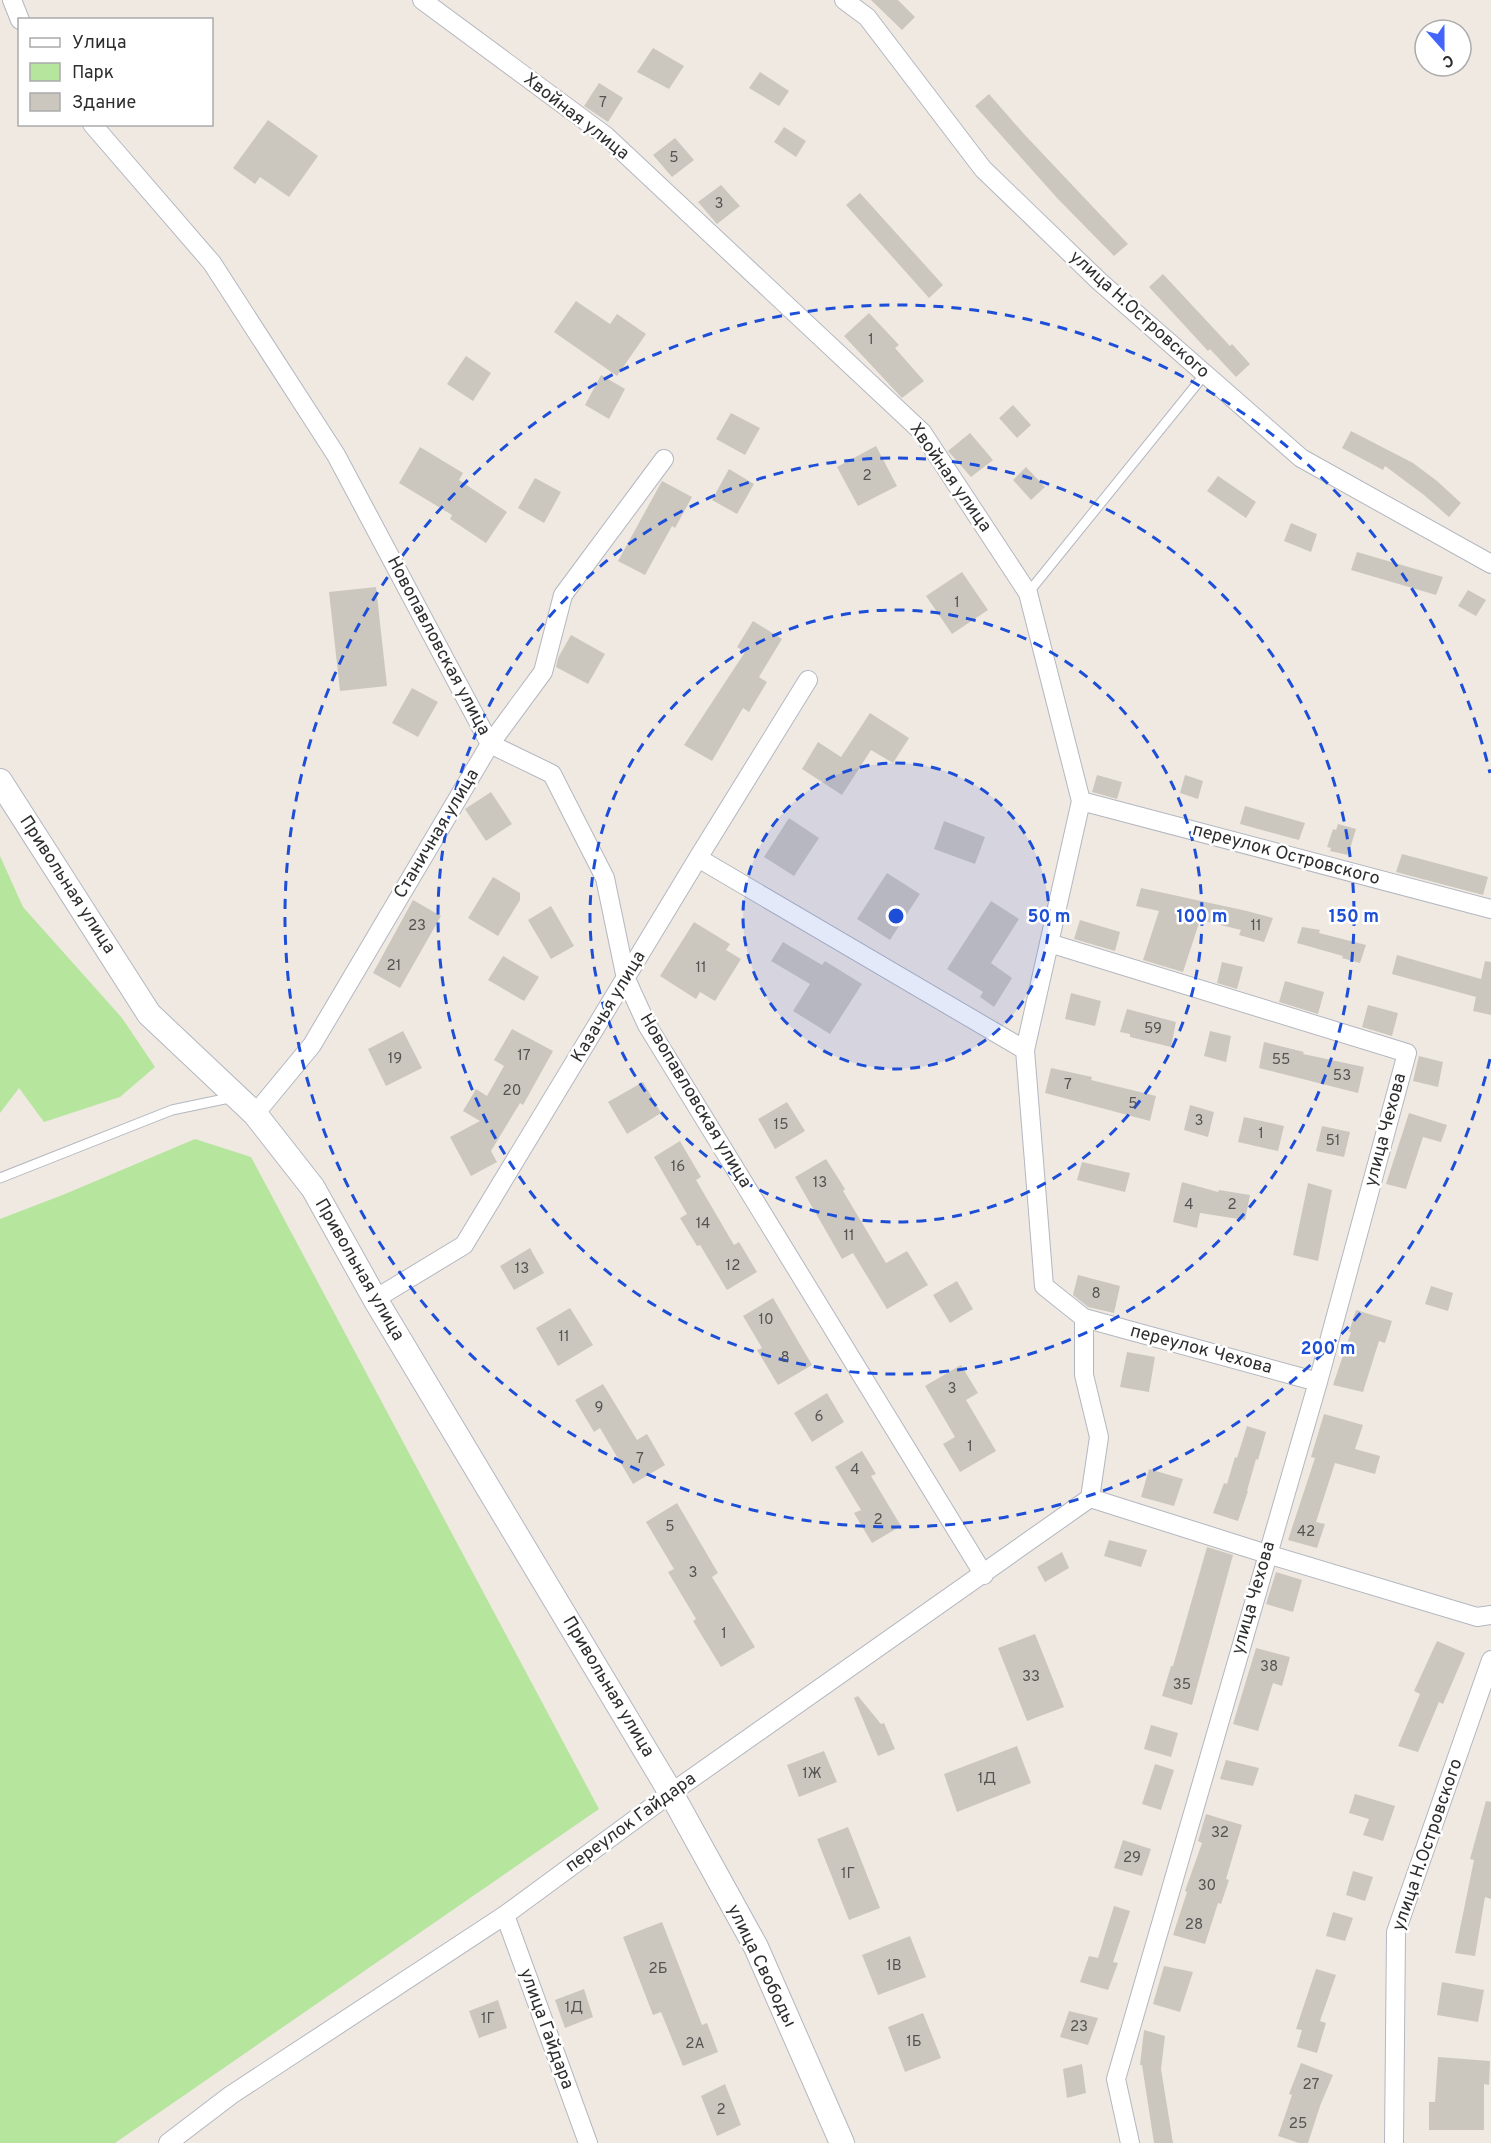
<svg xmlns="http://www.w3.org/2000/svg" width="1491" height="2143" font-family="Overpass,sans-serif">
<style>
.green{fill:#b6e59e}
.building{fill:#cbc7bf}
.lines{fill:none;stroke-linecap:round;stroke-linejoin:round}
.lane-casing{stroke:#b4b7c1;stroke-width:11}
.street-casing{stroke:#b4b7c1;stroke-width:20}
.secondary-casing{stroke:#b4b7c1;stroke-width:26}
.lane{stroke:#fff;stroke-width:9}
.street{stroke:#fff;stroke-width:18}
.secondary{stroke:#fff;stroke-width:24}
.ring{fill:none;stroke:#1d4ed8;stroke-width:3;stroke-dasharray:10 8}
.labels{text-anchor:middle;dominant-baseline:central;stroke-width:5;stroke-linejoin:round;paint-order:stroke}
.number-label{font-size:15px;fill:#555452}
.street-label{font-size:18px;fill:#2e2e2e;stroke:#fff}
.centre{fill:#1d4ed8;stroke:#fff;stroke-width:3}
.ring-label{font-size:18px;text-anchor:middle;font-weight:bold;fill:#1d4ed8;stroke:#fff;stroke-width:5;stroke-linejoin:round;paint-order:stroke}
</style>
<rect width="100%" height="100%" fill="#efe9e1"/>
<path class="green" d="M0 856 23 907 122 1018 155 1067 120 1097 44 1122 19 1088 0 1113Z
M195 1139 251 1157 599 1809 115 2143H0V1219L65 1194Z"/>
<path class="building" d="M871 0H898L915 17 902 30Z
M653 48 684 66 669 89 637 72Z
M760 72 789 91 779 106 749 88Z
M599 83 623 98 608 122 584 106Z
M989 94 1024 134 1128 244 1114 256 1058 199 975 106Z
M268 120 318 156 289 197 260 177 255 184 233 168Z
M784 127 806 141 796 157 774 142Z
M675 138 694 160 672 177 653 155Z
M721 185 740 206 717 224 698 202Z
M860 193 943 285 929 298 846 205Z
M1163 274 1230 346 1232 344 1250 364 1236 377 1210 349 1208 351 1149 287Z
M576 301 610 324 617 314 646 334 617 376 554 332Z
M869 313 899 345 895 348 924 381 902 398 844 336Z
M466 356 491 373 473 401 447 384Z
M601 375 625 389 609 419 585 405Z
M1013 405 1031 425 1017 438 999 418Z
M731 413 760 428 745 455 716 439Z
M1351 431 1413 463 1437 481 1461 503 1449 517 1424 495 1385 466 1383 470 1342 448Z
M970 433 993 460 971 477 948 451Z
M876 446 897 486 858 506 837 467Z
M420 447 463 473 459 480 507 512 486 543 450 519 452 515 399 483Z
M1026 467 1045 487 1031 500 1013 480Z
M729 469 754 484 737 514 712 500Z
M1218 476 1256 502 1246 518 1207 491Z
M535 478 561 492 544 523 518 508Z
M662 481 692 497 675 528 672 526 645 575 618 561Z
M1291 523 1317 534 1311 552 1284 541Z
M1357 552 1443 577 1436 595 1351 570Z
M962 572 988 610 952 634 926 596Z
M376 587 387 686 340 691 329 592Z
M1468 590 1486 600 1476 616 1458 606Z
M753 621 782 639 759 677 767 682 749 712 743 708 712 761 684 745 745 652 737 647Z
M571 635 605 654 588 684 556 667 558 658Z
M412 688 438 702 418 737 392 723Z
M870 713 909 738 893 763 871 750 842 795 802 769 818 742 841 757Z
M1097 775 1122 782 1117 799 1092 792Z
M1185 775 1203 781 1198 799 1180 793Z
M491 792 512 824 486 841 465 809Z
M1245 806 1305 823 1299 840 1240 824Z
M789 818 819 838 794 876 764 857Z
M944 821 985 837 975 864 934 849Z
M1338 824 1356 829 1348 855 1330 851 1331 848 1327 847 1333 829 1336 830Z
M1402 854 1488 877 1483 895 1396 872Z
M887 873 920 894 890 940 857 919Z
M493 877 520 893V900L498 936 468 918Z
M1141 888 1247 911 1273 918 1264 942 1239 935 1241 930 1200 920 1183 972 1143 960 1159 911 1136 906Z
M413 900 441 916 400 988 373 973Z
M991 901 1019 919 991 963 1012 978 994 1007 980 997 983 992 947 969Z
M551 906 574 946 551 959 528 920Z
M1080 920 1120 932 1115 951 1074 939Z
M694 922 730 944 726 950 741 959 715 1001 700 992 696 999 660 976Z
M1302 927 1320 930 1319 933 1366 945 1360 963 1342 958 1343 956 1297 943Z
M783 942 822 965 825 961 862 984 830 1034 793 1011 810 984 771 961Z
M1397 955 1481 979 1485 961 1491 962V1015L1473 1011 1476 997 1392 974Z
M503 956 539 977 524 1001 488 980Z
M1222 962 1243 967 1237 989 1217 983Z
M1285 981 1324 992 1318 1014 1279 1002Z
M1071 993 1101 1001 1095 1026 1065 1019Z
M1368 1005 1398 1013 1392 1036 1362 1027Z
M1127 1009 1176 1022 1171 1047 1130 1037V1034L1120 1032Z
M512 1029 553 1051 523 1105 520 1103 491 1151 497 1162 471 1176 450 1137 480 1121 463 1111 476 1089 487 1096 504 1066 494 1060Z
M403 1031 422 1068 386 1086 368 1049Z
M1210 1031 1231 1036 1226 1062 1204 1056Z
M1264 1042 1304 1052 1303 1054 1364 1067 1358 1093 1259 1068Z
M1419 1056 1443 1062 1438 1087 1413 1081Z
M1051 1068 1092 1077 1091 1080 1156 1096 1150 1121 1045 1093Z
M643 1082 661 1113 627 1134 608 1102Z
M787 1102 805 1131 775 1149 758 1119Z
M1190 1105 1214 1112 1208 1137 1184 1130Z
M1409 1113 1447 1125 1441 1142 1423 1137 1406 1189 1386 1184Z
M1244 1117 1284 1126 1278 1151 1238 1142Z
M1322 1126 1350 1132 1344 1157 1316 1151Z
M680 1141 701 1177 696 1180 734 1245 739 1242 757 1272 727 1290 700 1245 697 1246 680 1218 687 1214 654 1157Z
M826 1159 845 1189 843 1191 886 1263 907 1251 928 1285 887 1309 853 1253 842 1259 795 1177Z
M1082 1162 1130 1173 1125 1192 1077 1180Z
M1182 1182 1218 1192 1219 1190 1250 1195 1245 1220 1200 1213 1197 1228 1173 1222Z
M1308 1183 1332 1190 1318 1261 1293 1255Z
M530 1248 544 1273 514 1290 500 1266Z
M1078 1275 1120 1286 1114 1313 1088 1307 1073 1295Z
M957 1281 973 1309 950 1323 933 1295Z
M1431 1286 1453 1293 1448 1311 1425 1304Z
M773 1298 812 1365 778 1385 757 1350 762 1348 743 1316Z
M570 1308 593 1345 558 1366 536 1328Z
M1356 1310 1392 1321 1385 1343 1379 1341 1363 1392 1333 1385 1351 1332H1349Z
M1127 1352 1155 1357 1149 1392 1120 1387Z
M961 1365 978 1393 966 1400 996 1451 960 1472 943 1444 955 1437 925 1386Z
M603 1384 637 1440 647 1434 665 1465 633 1484 600 1428 594 1432 575 1400Z
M827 1393 844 1422 812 1442 794 1413Z
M1324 1414 1363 1425 1355 1449 1380 1456 1375 1474 1335 1463 1316 1522 1325 1524 1317 1548 1288 1540 1315 1458 1311 1457Z
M1247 1426 1266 1432 1258 1460 1256 1459 1247 1491H1248L1238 1521 1213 1513 1224 1483 1227 1484 1235 1457 1237 1458Z
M862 1451 876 1474 871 1476 901 1526 872 1543 854 1513 861 1510 835 1467Z
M1149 1469 1183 1479 1174 1506 1141 1497Z
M677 1503 718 1573 712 1577 755 1647 721 1667 693 1621 696 1619 668 1572 674 1569 646 1522Z
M1109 1540 1147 1550 1141 1567 1104 1556Z
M1207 1547 1233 1555 1192 1705 1162 1696 1171 1666H1173Z
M1062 1552 1069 1568 1045 1582 1037 1567Z
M1276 1572 1302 1580 1293 1612 1266 1604Z
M1035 1634 1064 1707 1027 1721 998 1648Z
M1437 1641 1465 1653 1443 1704 1439 1702 1418 1752 1398 1746 1420 1694 1414 1691Z
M1256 1648 1290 1657 1282 1686 1273 1683 1258 1731 1233 1724Z
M858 1696 881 1724 884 1723 895 1749 878 1756 854 1698Z
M1151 1725 1178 1733 1171 1757 1144 1749Z
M1017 1746 1031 1783 957 1812 944 1774Z
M824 1751 837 1782 799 1797 787 1765Z
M1226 1760 1259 1768 1253 1786 1220 1779Z
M1155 1764 1174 1770 1161 1810 1142 1804Z
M1355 1794 1395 1806 1383 1841 1363 1835 1369 1819 1349 1813Z
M1486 1801 1491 1802V1899L1485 1897 1475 1956 1455 1953 1474 1860 1470 1859Z
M1206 1814 1242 1825 1226 1879 1229 1880 1221 1904 1218 1903 1205 1944 1173 1935 1187 1892 1185 1891 1202 1843 1198 1841Z
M848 1827 880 1908 849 1920 817 1839Z
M1123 1840 1151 1849 1142 1876 1114 1868Z
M1353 1871 1373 1877 1365 1901 1346 1895Z
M1114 1906 1130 1911 1113 1962 1118 1963 1108 1990 1080 1982 1089 1956 1098 1958Z
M1333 1912 1353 1918 1345 1941 1326 1936Z
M662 1922 702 2025 707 2023 718 2052 683 2066 661 2012 653 2015 623 1937Z
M910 1936 926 1977 878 1995 862 1955Z
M1164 1966 1193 1972 1180 2012 1153 2004Z
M1316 1969 1336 1975 1320 2021 1326 2023 1317 2053 1297 2047 1302 2030 1296 2029Z
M1442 1982 1484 1990 1478 2022 1437 2015Z
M584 1989 593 2017 565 2028 555 2000Z
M498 2000 507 2028 479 2038 469 2011Z
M1069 2011 1098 2018 1088 2045 1060 2037Z
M923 2013 941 2058 905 2072 888 2027Z
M1144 2030 1165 2036 1161 2069 1173 2143H1154L1142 2065H1140Z
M1438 2057 1490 2061 1489 2085 1484 2084V2130H1429V2102H1435Z
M1301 2063 1333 2075 1320 2106 1308 2143H1299L1278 2136 1292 2095 1289 2094Z
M1082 2064 1086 2093 1067 2098 1063 2069Z
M725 2084 741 2125 717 2136 701 2096Z"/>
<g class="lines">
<g class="lane-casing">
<path id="lane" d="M1028 593 1205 374
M0 1178 172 1110 234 1097"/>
</g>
<g class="street-casing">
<path id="street" d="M12 0 20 20
M422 0 606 136 922 432 1028 593 1081 801 1025 1050 1044 1286 1084 1318V1375L1099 1437 1090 1498
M844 0 867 17 983 169 1099 281 1301 458 1491 564
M92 124 212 263 336 455 490 744 552 774 605 878 626 979 647 1025 984 1575
M1081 801 1491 909
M698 858 1025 1050
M1049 943 1407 1053 1318 1382 1116 2079 1130 2143
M255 1114 312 1045 490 744 543 672 563 595 664 459
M375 1299 464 1245 698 858 808 680
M1084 1318 1318 1382
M1090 1498 1267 1554 1477 1617 1491 1615
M505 1915 588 2143
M168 2143 231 2095 505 1915 671 1793 1090 1498
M1394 2143 1396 1932 1491 1660"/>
</g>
<g class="secondary-casing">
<path id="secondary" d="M0 781 149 1014 255 1114 313 1188 375 1299 671 1793 756 1947 842 2143"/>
</g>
<use href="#lane" class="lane"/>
<use href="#street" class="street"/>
<use href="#secondary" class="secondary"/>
</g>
<circle cx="896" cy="916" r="153" fill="#1d4ed8" fill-opacity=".12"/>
<g class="ring">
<circle cx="896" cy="916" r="153"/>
<circle cx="896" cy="916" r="306"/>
<circle cx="896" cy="916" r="458"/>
<path d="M1490 1059A611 611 0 1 1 1490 773"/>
</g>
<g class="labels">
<g class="number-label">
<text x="603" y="103">7</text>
<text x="674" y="158">5</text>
<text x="719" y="204">3</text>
<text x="871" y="340">1</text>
<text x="867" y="476">2</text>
<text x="957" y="603">1</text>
<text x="417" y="926">23</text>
<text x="1256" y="926">11</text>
<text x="394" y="966">21</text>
<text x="701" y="968">11</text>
<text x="1153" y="1029">59</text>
<text x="524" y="1056">17</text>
<text x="395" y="1059">19</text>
<text x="1281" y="1060">55</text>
<text x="1342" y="1076">53</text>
<text x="1068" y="1085">7</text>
<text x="512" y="1091">20</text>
<text x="1133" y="1104">5</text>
<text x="1199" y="1121">3</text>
<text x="781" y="1125">15</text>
<text x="1261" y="1134">1</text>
<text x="1333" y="1141">51</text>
<text x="678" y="1167">16</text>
<text x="820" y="1183">13</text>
<text x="1189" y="1205">4</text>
<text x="1232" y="1205">2</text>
<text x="703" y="1224">14</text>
<text x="849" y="1236">11</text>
<text x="733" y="1266">12</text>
<text x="522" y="1269">13</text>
<text x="1096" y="1294">8</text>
<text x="766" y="1320">10</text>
<text x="564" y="1337">11</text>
<text x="785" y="1358">8</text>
<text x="952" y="1389">3</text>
<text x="599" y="1408">9</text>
<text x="819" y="1417">6</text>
<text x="970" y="1447">1</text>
<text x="640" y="1459">7</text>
<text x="855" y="1470">4</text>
<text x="878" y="1520">2</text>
<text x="670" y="1527">5</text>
<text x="1306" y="1532">42</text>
<text x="693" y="1573">3</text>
<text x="724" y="1634">1</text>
<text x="1269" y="1667">38</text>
<text x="1031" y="1677">33</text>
<text x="1182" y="1685">35</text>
<text x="812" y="1774">1Ж</text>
<text x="987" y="1779">1Д</text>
<text x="1220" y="1833">32</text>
<text x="1132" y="1858">29</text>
<text x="848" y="1874">1Г</text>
<text x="1207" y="1886">30</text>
<text x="1194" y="1925">28</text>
<text x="894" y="1966">1В</text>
<text x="658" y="1969">2Б</text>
<text x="574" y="2008">1Д</text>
<text x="488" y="2019">1Г</text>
<text x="1079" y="2027">23</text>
<text x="914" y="2042">1Б</text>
<text x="695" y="2044">2А</text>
<text x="1311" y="2085">27</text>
<text x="721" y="2110">2</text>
<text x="1298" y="2124">25</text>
</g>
<g class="street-label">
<text transform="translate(576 117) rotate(38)">Хвойная улица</text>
<text transform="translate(1139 315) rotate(42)">улица Н.Островского</text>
<text transform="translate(950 478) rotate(55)">Хвойная улица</text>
<text transform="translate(438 646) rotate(62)">Новопавловская улица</text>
<text transform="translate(437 834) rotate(-59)">Станичная улица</text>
<text transform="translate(1286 855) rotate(15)">переулок Островского</text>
<text transform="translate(67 885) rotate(57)">Привольная улица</text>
<text transform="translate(609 1007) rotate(-59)">Казачья улица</text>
<text transform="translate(695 1101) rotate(59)">Новопавловская улица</text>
<text transform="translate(1386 1130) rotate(-75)">улица Чехова</text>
<text transform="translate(359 1270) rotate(60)">Привольная улица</text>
<text transform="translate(1201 1350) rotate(15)">переулок Чехова</text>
<text transform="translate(1254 1598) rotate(-74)">улица Чехова</text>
<text transform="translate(608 1687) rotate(59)">Привольная улица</text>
<text transform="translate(631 1823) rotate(-36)">переулок Гайдара</text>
<text transform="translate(1428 1845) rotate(-71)">улица Н.Островского</text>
<text transform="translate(761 1966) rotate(64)">улица Свободы</text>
<text transform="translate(546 2029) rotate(70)">улица Гайдара</text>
</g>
</g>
<circle cx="896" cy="916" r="9" class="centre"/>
<g class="ring-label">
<text x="1049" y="922">50 m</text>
<text x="1202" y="922">100 m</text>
<text x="1354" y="922">150 m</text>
<text x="1328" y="1354">200 m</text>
</g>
<rect x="18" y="18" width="195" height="108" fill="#ffffff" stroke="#ababab" stroke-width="1.5"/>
<rect x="30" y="38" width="30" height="9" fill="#ffffff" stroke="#ababab" stroke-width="1.5"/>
<text x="72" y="48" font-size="18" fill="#2e2e2e">Улица</text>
<rect x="30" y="63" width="30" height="18" fill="#b6e59e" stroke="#ababab" stroke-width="1.5"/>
<text x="72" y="78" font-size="18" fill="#2e2e2e">Парк</text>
<rect x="30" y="93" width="30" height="18" fill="#cbc7bf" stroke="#ababab" stroke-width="1.5"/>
<text x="72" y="108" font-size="18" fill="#2e2e2e">Здание</text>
<g transform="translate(1443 48) rotate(159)"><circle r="28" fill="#ffffff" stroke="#ababab" stroke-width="1.5"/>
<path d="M0-4.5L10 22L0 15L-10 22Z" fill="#4264fb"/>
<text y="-9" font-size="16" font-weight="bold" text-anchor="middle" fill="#2e2e2e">С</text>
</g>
</svg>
